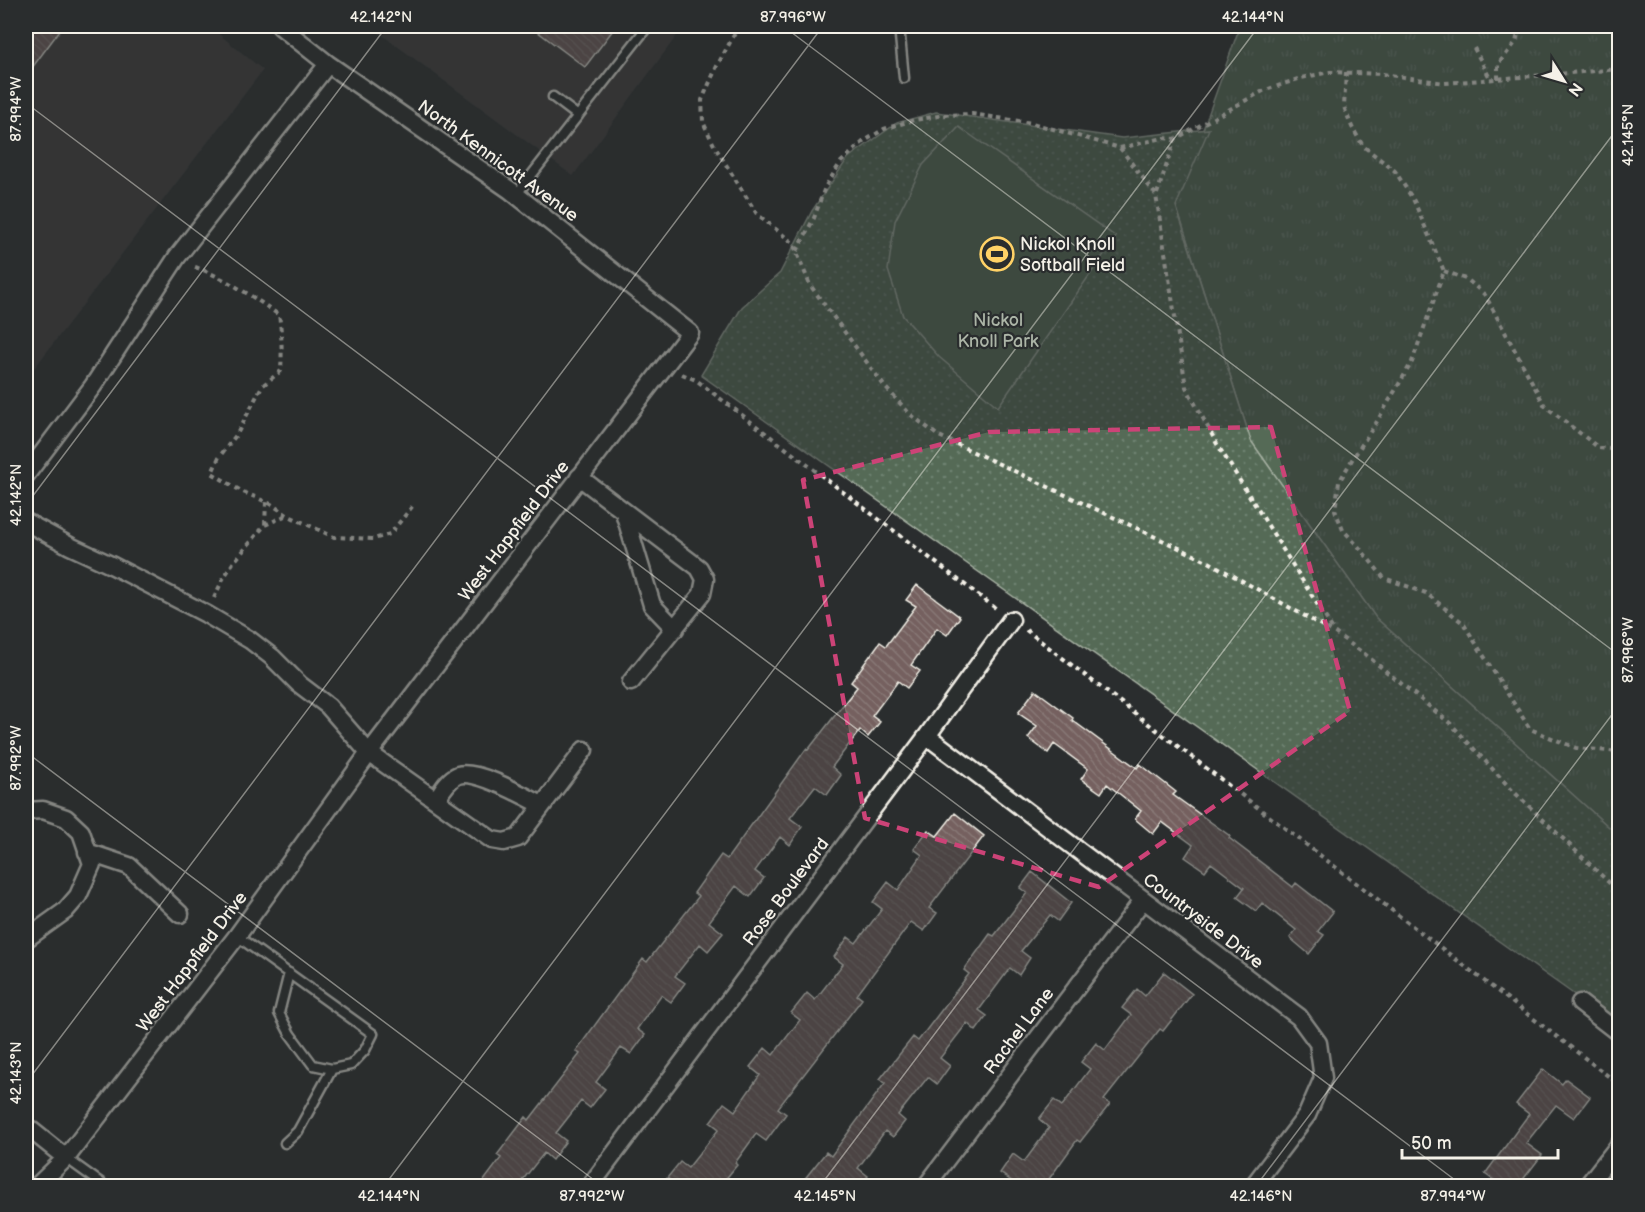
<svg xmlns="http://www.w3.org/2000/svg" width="1645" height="1212" font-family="'Balsamiq Sans',sans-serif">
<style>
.built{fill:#403d3d}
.grass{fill:url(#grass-tufts);stroke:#a4aea0;stroke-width:1.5}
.park{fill:url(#park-dots);stroke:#a4aea0;stroke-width:1.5}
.pitch{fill:#556b57;stroke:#a4aea0;stroke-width:1.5}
.building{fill:url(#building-back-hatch);stroke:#f4f1e8;stroke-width:1.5}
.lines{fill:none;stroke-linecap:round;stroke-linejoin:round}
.service-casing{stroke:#f4f1e8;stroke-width:13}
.minor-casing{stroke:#f4f1e8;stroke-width:21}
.path{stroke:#f4f1e8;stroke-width:4;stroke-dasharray:4.5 4.5;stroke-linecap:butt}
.service{stroke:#2a2d2e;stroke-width:8}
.minor{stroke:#2a2d2e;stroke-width:16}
.marked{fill:none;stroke:#cc4377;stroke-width:4.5;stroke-dasharray:12 8;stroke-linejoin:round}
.ticks{fill:none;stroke:#f4f1e8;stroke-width:1.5;stroke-opacity:0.45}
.labels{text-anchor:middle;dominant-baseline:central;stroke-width:4.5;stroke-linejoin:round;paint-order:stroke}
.street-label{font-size:18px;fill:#f4f1e8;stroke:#2a2d2e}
.poi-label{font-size:18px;fill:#f4f1e8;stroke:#2a2d2e;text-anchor:start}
.park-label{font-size:18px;fill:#acb5a7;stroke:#2a2d2e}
.neatline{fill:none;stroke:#f4f1e8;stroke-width:2}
.ticks-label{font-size:15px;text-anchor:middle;fill:#f4f1e8}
</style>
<defs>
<pattern id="grass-tufts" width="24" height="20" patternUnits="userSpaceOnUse" patternTransform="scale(1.5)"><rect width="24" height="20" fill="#556b57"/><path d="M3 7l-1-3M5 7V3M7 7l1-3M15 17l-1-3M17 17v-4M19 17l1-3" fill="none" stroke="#6e816f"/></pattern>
<pattern id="park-dots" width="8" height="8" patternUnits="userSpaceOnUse" patternTransform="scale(1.5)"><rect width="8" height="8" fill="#556b57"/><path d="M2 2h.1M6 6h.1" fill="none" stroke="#6e816f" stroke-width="1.8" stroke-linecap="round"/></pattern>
<pattern id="building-back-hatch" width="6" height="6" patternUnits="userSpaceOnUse" patternTransform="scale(1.5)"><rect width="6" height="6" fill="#74615f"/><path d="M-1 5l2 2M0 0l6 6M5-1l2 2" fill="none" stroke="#887876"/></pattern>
</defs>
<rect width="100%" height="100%" fill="#2a2d2e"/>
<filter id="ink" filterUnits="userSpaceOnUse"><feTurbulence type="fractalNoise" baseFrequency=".0167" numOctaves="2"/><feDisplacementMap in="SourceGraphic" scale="12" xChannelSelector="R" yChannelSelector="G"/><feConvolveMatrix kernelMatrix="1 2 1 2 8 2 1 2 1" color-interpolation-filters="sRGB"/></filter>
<g filter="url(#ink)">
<path class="built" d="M26 26H209L263 70 26 379Z
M370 26H684L573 176Z"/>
<path class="grass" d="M1240 26H1619V836L1376 618 1251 441 1176 205Z"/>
<path class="park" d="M936 112 1122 138 1209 129 1176 206 1251 441 1376 618 1619 836V1028L1572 993 701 375 742 307 780 273 812 211 848 158 897 123Z"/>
<path class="pitch" d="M959 127 1116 237 998 407 939 357 903 316 888 270 895 221 923 165Z"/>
<path class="building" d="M26 26H63L26 76Z
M530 26H616L585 67Z
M917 585 960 617 947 635 937 628 911 665 920 671 907 688 898 681 872 716 880 722 868 737 860 730 832 767 841 775 827 795 815 786 790 818 802 827 790 845 780 837 755 871 764 878 750 897 736 886 709 922 723 933 708 951 700 944 675 976 685 983 671 1002 661 995 637 1029 645 1035 631 1054 621 1048 596 1082 605 1089 590 1108 581 1101 556 1133 566 1141 552 1160 544 1153 518 1186H480L501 1158 497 1155 526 1117 529 1120 580 1054 576 1051 643 959 647 962 699 896 694 893 721 855 727 859 806 749 808 750 857 687 851 682 880 642 886 646 916 606 906 600Z
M1035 690 1073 718 1072 720 1137 768 1140 764 1176 792 1173 795 1230 836 1229 838 1293 887 1296 883 1333 912 1318 931 1324 935 1309 954 1290 938 1296 930 1262 903 1256 911 1237 897 1244 888 1211 863 1205 871 1185 857 1193 845 1162 822 1153 834 1135 819 1141 811 1107 784 1101 793 1081 779 1088 769 1054 744 1048 753 1028 738 1037 726 1018 713Z
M955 813 984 836 929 908 937 913 924 931 911 922 857 995 862 999 778 1108 786 1114 766 1141 756 1134 735 1163 737 1165 720 1186H674L675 1184 667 1178 680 1162 688 1168 719 1129 710 1122 724 1103 735 1111 760 1075 750 1067 765 1048 773 1055 800 1020 791 1013 807 993 815 1000 843 964 834 957 848 937 856 943 882 909 873 902 888 882 898 890 922 855 914 849 928 830 937 836Z
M1032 872 1071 903 1058 921 1050 915 1021 951 1030 958 1019 975 1010 968 979 1010 987 1016 976 1031 967 1023 940 1058 950 1066 937 1084 928 1077 898 1115 905 1121 893 1137 885 1131 858 1168 868 1176 860 1186H799L826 1152 831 1156 885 1083 880 1079 913 1037 918 1041 969 974 964 970 990 934 994 936 1027 893 1020 888Z
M1164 972 1192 994 1163 1031 1160 1029 1104 1100 1110 1104 1080 1142 1077 1140 1044 1186H1019L1000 1173 1013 1154 1024 1162 1049 1128 1039 1119 1054 1100 1062 1106 1090 1069 1081 1062 1096 1043 1105 1050 1131 1015 1122 1008 1137 989 1145 996Z
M1543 1069 1562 1084 1566 1079 1590 1097 1574 1118 1556 1105 1526 1143 1542 1155 1518 1186H1502L1485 1174 1529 1114 1516 1104Z"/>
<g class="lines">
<g class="service-casing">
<path id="service" d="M899 26 904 78
M553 97 578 116
M516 195 648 26
M237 936 373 1034 365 1050 351 1065 332 1069 313 1065 290 1034 279 1013 289 973
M285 1143 298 1131 332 1069
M66 1158 105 1186"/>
</g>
<g class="minor-casing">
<path id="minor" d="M26 475 93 386 177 257 328 64
M579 477 699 568 705 579 702 594 631 682
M624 512 652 605 675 629
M26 522 70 546 113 566 206 614 250 640 272 657 299 684 328 706 369 753 492 840 504 842 518 838 584 750
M927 736 1299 1017 1318 1043 1323 1078 1307 1115 1253 1186
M436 800C441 792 448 779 458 775 477 769 524 796 542 805
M26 811 43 810 66 818 81 832 92 864 78 896 65 911 26 939
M87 852 129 866 180 914
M1580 1003 1620 1034
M26 1126 66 1158
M37 1186 66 1158 237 936 369 753 690 333 510 190 328 64 280 26
M590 1186 927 736 1011 620
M926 1186 1143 900
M1587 1186 1620 1144"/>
</g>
<path class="path" d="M739 26 717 66 702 100 703 122 715 147 757 214 793 243 810 285 885 387 910 414 937 435 1207 561 1335 633 1366 655 1451 724 1512 790 1620 893
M1474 48 1491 80
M1346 72 1344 107 1352 127 1363 146 1395 171 1414 201 1444 271 1412 362 1376 423 1353 458 1339 482 1335 510 1343 530 1358 546 1384 578 1426 593 1463 623 1530 729 1576 748 1620 752
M1498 79V64L1516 42 1520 26
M1120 148 1156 195 1186 387 1217 444 1334 631
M1157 194 1175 139
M797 251 814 218 825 187 841 162 863 142 884 129 914 120 944 115 972 114 1032 123 1120 148 1163 138 1175 139 1263 91 1301 78 1330 72 1383 74 1445 83 1620 69
M195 267C226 278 253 297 279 315 282 334 282 352 281 371L262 386 237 434 219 457 212 473 241 491 271 504 287 515 334 537 374 539 390 534 415 503
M1444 271 1468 280 1485 295 1545 406 1599 448 1620 450
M682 374 696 380 998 610
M265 525 287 515
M214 598 223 579 233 563 265 525 266 502
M1026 630 1620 1085"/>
<use href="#service" class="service"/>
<use href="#minor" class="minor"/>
</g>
</g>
<path d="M0 0H1645V1212H0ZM1271 427 1350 711 1099 887 865 818 803 480 989 432Z" fill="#2a2d2e" fill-opacity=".55" fill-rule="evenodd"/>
<path class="marked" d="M1271 427 1350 711 1099 887 865 818 803 480 989 432Z"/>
<path class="ticks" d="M783 26 1620 656M26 103 1463 1186M26 505 387 26M26 752 602 1186M26 1083 823 26M384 1186 1259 26M820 1186 1620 125M1256 1186 1620 704"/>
<defs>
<g id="stadium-ring" transform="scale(1.725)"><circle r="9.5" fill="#2a2d2e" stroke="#ffd166" stroke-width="1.5"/><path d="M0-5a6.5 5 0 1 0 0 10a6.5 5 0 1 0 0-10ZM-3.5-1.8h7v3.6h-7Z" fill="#ffd166"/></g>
</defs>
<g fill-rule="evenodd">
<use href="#stadium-ring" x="997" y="254"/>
</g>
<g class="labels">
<g class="street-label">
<text transform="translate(498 161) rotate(36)">North Kennicott Avenue</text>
<text transform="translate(514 531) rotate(-53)">West Happfield Drive</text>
<text transform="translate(786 892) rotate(-53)">Rose Boulevard</text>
<text transform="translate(1203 921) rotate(37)">Countryside Drive</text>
<text transform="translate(192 962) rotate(-53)">West Happfield Drive</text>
<text transform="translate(1019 1031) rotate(-53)">Rachel Lane</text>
</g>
<g class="poi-label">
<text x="1020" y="244">Nickol Knoll<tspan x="1020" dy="21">Softball Field</tspan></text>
</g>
<g class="park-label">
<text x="998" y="320">Nickol<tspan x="998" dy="21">Knoll Park</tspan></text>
</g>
</g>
<rect width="1645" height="1212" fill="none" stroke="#2a2d2e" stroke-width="66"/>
<g transform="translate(1564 81) rotate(127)" stroke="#2a2d2e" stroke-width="4.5" paint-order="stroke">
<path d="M0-4.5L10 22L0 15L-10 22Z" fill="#f4f1e8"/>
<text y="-9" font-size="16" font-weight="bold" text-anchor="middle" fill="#f4f1e8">N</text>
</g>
<path d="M1402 1149v9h156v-9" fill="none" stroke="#f4f1e8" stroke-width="3"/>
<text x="1411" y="1149" font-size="18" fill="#f4f1e8" stroke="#2a2d2e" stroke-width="4.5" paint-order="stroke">50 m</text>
<rect x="33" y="33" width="1579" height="1146" class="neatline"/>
<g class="ticks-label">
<text x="381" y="22">42.142°N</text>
<text x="793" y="22">87.996°W</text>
<text x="1253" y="22">42.144°N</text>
<text transform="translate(16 109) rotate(-90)" y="5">87.994°W</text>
<text transform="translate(1628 135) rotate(-90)" y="5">42.145°N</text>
<text transform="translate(16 495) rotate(-90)" y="5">42.142°N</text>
<text transform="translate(1628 650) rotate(-90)" y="5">87.996°W</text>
<text transform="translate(16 758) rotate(-90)" y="5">87.992°W</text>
<text transform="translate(16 1073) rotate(-90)" y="5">42.143°N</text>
<text x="389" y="1201">42.144°N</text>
<text x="592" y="1201">87.992°W</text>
<text x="825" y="1201">42.145°N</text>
<text x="1261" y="1201">42.146°N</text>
<text x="1453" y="1201">87.994°W</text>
</g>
</svg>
